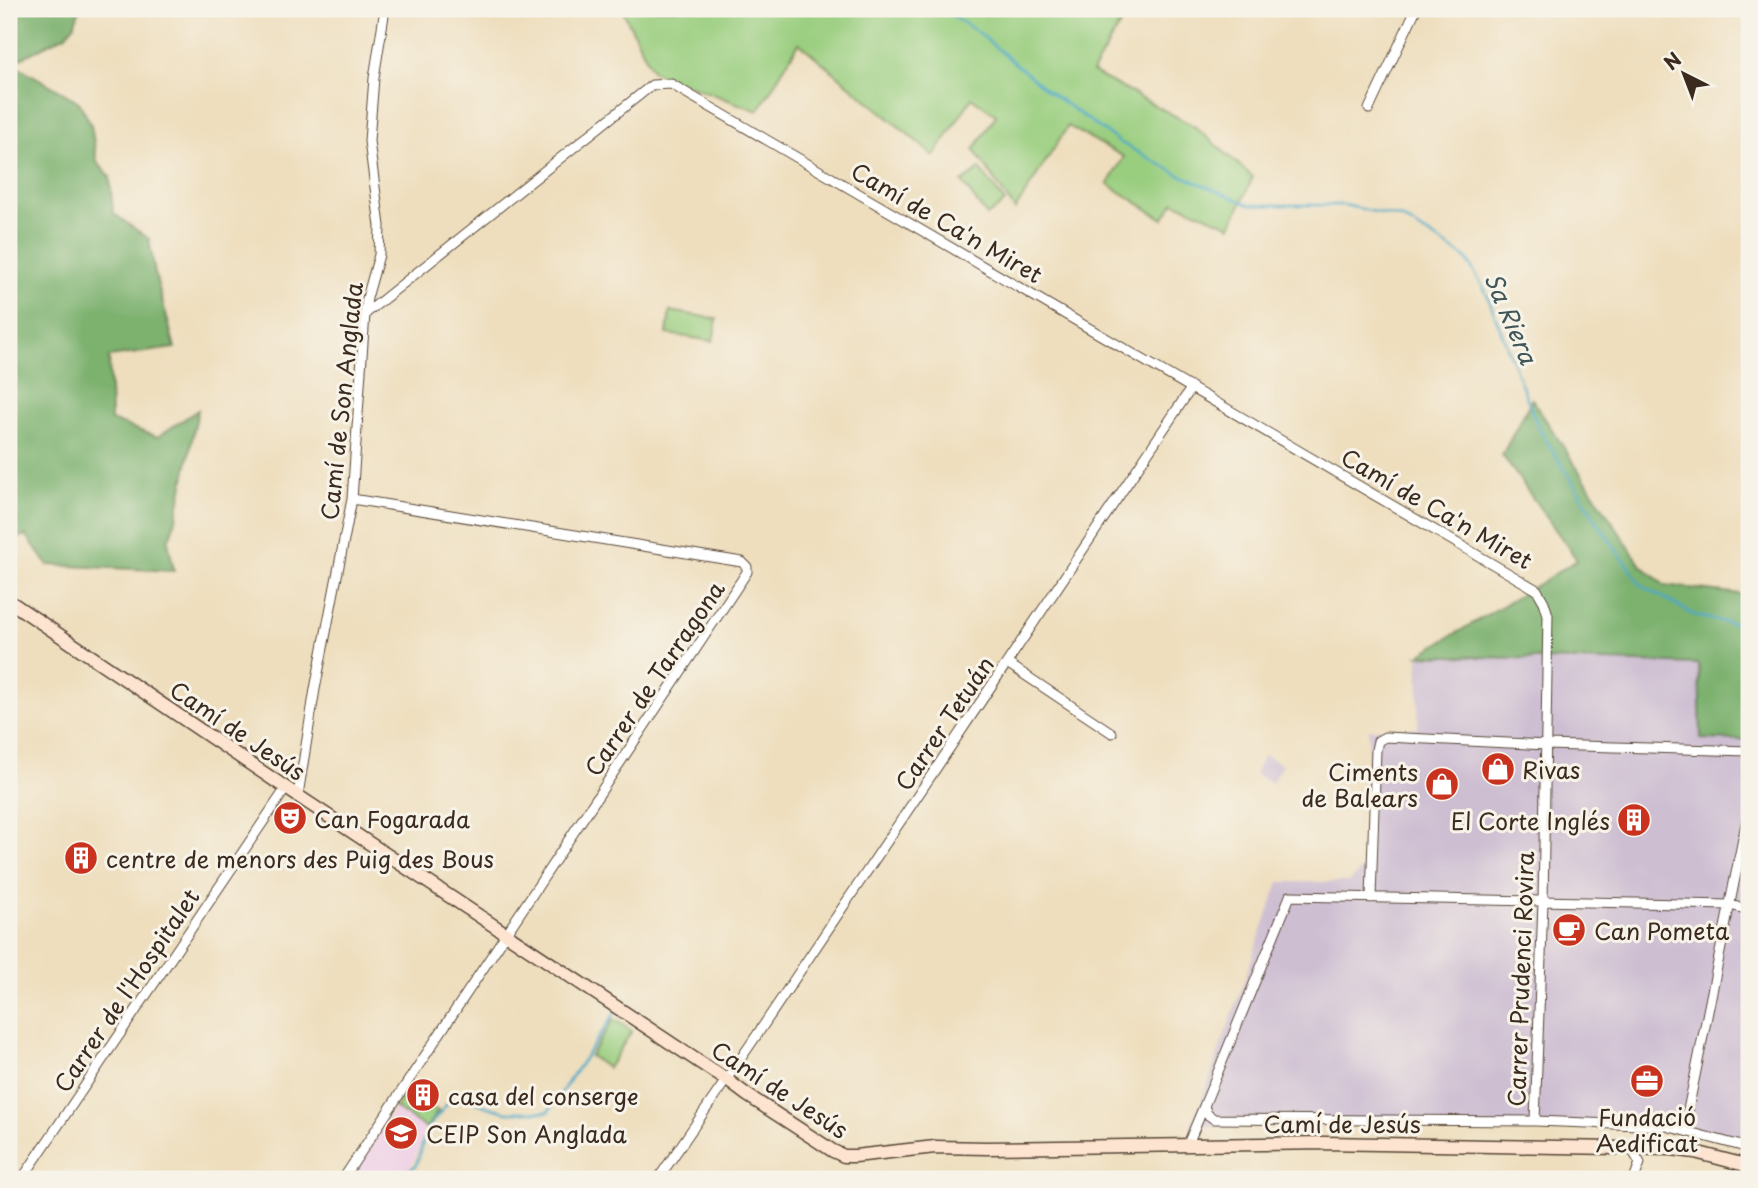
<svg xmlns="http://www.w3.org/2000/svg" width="1758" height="1188" font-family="'Playpen Sans',sans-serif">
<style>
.built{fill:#efd0e6}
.industrial{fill:#cdbed2}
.green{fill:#9ace7f;stroke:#6a7c4e;stroke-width:2}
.forest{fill:#7bb16e;stroke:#5b6e46;stroke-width:2}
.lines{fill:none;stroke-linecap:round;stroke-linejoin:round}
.stream{stroke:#48a8c7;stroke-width:2.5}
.street-casing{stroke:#564536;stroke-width:11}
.secondary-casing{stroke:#564536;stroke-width:15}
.street{stroke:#fff;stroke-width:9}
.secondary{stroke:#fde4d0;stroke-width:12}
.labels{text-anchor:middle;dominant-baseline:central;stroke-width:6;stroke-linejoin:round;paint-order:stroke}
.street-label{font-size:23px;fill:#3b2a1e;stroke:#f7f3e8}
.poi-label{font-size:23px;fill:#3b2a1e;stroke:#f7f3e8;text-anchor:start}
.water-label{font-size:24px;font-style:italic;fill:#405659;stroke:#f7f3e8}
</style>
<rect width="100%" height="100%" fill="#f7f3e8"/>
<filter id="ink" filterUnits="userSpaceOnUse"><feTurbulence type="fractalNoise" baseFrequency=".0143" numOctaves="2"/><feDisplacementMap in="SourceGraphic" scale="14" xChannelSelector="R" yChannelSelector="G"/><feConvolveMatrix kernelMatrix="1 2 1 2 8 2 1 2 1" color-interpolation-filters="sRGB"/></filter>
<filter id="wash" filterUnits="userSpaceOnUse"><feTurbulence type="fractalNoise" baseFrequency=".00686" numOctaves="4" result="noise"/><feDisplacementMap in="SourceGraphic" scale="28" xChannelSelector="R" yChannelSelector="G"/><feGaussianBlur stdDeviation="1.57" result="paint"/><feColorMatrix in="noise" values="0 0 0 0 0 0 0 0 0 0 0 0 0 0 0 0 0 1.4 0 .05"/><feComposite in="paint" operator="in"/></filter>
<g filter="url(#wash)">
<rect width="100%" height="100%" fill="#eedebd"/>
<path class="built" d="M406 1092 438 1111 426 1128 413 1162 410 1167 402 1171 368 1179H347Z"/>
<path class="industrial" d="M1419 655 1700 664 1701 739 1749 740V1147L1666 1126H1190L1201 1102 1279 882H1349L1364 867 1369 729 1418 728Z
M1264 755 1282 764 1272 783 1255 774Z"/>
<path class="green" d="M622 9H979L986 15 992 9H1129L1092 72 1194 126 1253 177 1231 226 1174 202 1163 219 1108 184 1124 157 1068 126 1015 210 974 150 996 115 972 98 934 156 799 43 758 111 653 72Z
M980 169 1005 202 987 216 962 182Z
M670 311 717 319 713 341 667 334Z
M614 1019 632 1031 608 1068 590 1056Z
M406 1092 438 1111 426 1128 395 1108Z"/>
<path class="forest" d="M9 9H80L74 25 66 35 12 63 79 102 91 125 97 162 110 177 113 213 149 239 155 274 175 348 109 357 111 420 157 437 198 410 176 520 168 541 174 571 48 565 26 535 9 541Z
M1532 399 1640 564 1664 585 1749 595V740L1701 739 1699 664 1419 655 1529 590 1577 560 1502 455Z"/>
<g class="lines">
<path class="stream" d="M942 9 979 33 1049 92 1121 143 1180 175 1250 205H1344L1402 218 1466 258 1486 292 1538 427 1601 528 1641 585 1696 616 1749 627
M375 1179 410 1170 416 1165 427 1129 447 1104 458 1100 473 1101 488 1107 507 1112H548L615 1013"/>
</g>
</g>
<g filter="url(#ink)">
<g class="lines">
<g class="street-casing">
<path id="street" d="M1369 109 1416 9
M365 314 652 85 671 84 1537 590 1544 602 1548 615 1543 902 1535 1121
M1007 663 1112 733
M298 795 315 689 352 499 365 314 367 298 379 255 380 226 369 141 374 78 385 9
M1371 898 1376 750 1378 741 1385 737 1547 745 1749 751
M1749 910 1730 905 1290 896 1204 1106 1207 1114 1214 1119 1535 1121 1666 1126 1749 1148
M1684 1130 1749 809
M1188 1144 1204 1106
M1631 1148 1640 1163 1634 1179
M22 1179 286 788
M343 1179 747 572V567L742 562 352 499
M658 1179 761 1029 1192 387"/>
</g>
<g class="secondary-casing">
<path id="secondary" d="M9 601 286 788 731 1083 747 1095 833 1151 844 1156H855L935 1147 987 1148 1323 1143 1672 1149 1695 1152 1749 1166"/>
</g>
<use href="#street" class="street"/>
<use href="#secondary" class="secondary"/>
</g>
</g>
<defs>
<g id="shop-disc" transform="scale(1.75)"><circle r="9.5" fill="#c8321e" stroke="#f7f3e8"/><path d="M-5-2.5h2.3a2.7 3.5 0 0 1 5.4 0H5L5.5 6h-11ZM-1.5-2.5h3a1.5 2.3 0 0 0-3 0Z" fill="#fff"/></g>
<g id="theatre-disc" transform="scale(1.75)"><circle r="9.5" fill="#c8321e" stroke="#f7f3e8"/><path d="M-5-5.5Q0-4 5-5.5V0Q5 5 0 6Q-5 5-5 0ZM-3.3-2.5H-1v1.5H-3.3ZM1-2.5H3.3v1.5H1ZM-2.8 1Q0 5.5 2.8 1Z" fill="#fff"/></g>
<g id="building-disc" transform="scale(1.75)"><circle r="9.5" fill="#c8321e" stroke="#f7f3e8"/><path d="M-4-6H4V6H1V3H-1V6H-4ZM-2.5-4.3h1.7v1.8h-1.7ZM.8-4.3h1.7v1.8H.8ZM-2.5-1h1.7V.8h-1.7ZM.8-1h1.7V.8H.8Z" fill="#fff"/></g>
<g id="cafe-disc" transform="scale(1.75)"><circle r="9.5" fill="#c8321e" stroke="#f7f3e8"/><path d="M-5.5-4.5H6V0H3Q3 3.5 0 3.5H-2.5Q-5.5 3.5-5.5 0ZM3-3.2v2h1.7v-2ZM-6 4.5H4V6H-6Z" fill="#fff"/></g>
<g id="office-disc" transform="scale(1.75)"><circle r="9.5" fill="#c8321e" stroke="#f7f3e8"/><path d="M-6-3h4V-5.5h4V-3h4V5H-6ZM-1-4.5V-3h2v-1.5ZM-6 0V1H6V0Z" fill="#fff"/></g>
<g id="school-disc" transform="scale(1.75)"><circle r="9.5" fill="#c8321e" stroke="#f7f3e8"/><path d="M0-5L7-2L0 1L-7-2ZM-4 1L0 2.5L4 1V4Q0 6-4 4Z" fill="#fff"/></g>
</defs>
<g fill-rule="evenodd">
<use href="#shop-disc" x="1498" y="769"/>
<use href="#shop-disc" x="1442" y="784"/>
<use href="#theatre-disc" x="290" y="818"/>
<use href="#building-disc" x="1634" y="820"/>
<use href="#building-disc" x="81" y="858"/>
<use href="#cafe-disc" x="1569" y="930"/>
<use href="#office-disc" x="1647" y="1081"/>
<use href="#building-disc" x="423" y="1095"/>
<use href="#school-disc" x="401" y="1133"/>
</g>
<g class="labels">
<g class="street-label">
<text transform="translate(947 222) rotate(30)">Camí de Ca'n Miret</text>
<text transform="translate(341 401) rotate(-84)">Camí de Son Anglada</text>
<text transform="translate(1437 508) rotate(30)">Camí de Ca'n Miret</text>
<text transform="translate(654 678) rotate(-56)">Carrer de Tarragona</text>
<text transform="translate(944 723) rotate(-56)">Carrer Tetuán</text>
<text transform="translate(238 730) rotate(34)">Camí de Jesús</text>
<text transform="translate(1520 979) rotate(-88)">Carrer Prudenci Rovira</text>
<text transform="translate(126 990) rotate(-56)">Carrer de l'Hospitalet</text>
<text transform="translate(780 1089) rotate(33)">Camí de Jesús</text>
<text x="1342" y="1123">Camí de Jesús</text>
</g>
<g class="poi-label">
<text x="1522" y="769">Rivas</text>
<text x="1418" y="771" text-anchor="end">Ciments<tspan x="1418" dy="26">de Balears</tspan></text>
<text x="314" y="818">Can Fogarada</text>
<text x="1610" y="820" text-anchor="end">El Corte Inglés</text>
<text x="106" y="858">centre de menors des Puig des Bous</text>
<text x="1594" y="930">Can Pometa</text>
<text x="448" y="1095">casa del conserge</text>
<text x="1647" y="1116" text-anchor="middle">Fundació<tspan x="1647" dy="26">Aedificat</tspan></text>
<text x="426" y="1133">CEIP Son Anglada</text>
</g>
<g class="water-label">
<text transform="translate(1512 318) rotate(67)">Sa Riera</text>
</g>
</g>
<rect width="1758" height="1188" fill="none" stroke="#f7f3e8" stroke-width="35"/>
<g transform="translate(1684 74) rotate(318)" stroke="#f7f3e8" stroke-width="5" paint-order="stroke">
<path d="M0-5L12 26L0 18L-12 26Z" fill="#3b2a1e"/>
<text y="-10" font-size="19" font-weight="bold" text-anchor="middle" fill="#3b2a1e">N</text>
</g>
</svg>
